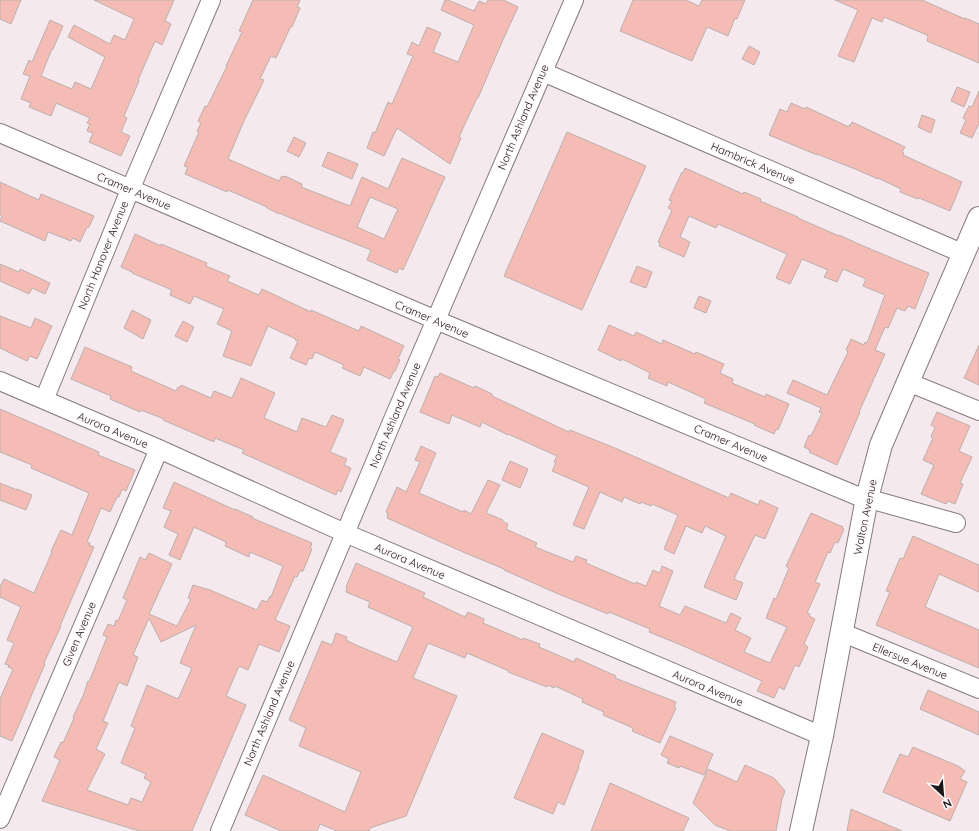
<svg xmlns="http://www.w3.org/2000/svg" width="979" height="831" font-family="Quicksand,sans-serif">
<style>
.building{fill:#f4bcb5;stroke:#bcb0ae;fill-rule:evenodd}
.lines{fill:none;stroke-linecap:round;stroke-linejoin:round}
.minor-casing{stroke:#847a7d;stroke-width:20}
.tertiary-casing{stroke:#847a7d;stroke-width:24}
.minor{stroke:#fff;stroke-width:18}
.tertiary{stroke:#fff;stroke-width:22}
.labels{text-anchor:middle;dominant-baseline:central;stroke-width:3;stroke-linejoin:round;paint-order:stroke}
.street-label{font-size:11px;fill:#1c1819;stroke:#fff8fa}
</style>
<rect width="100%" height="100%" fill="#f5e9ed"/>
<path class="building" d="M0 0H21L11 24 0 19Z
M94 0H174L165 21 171 24 162 45 155 41 138 80 139 81 124 116 127 118 121 132 130 136 121 156 89 142 93 133 87 131 90 124 87 123 90 118 56 103 51 116 29 107 31 103 21 99 30 76 23 74 29 60 32 62 50 20 63 26 53 49H52L41 76 72 89 75 82 91 89 105 57 68 37 74 25 110 44 114 35 125 40 134 19Z
M253 0H300L297 7 300 8 292 27 291 26 276 58 271 56 260 79 264 80 243 123 228 159 279 181 282 176 285 177V176L302 184 301 187 350 206 362 177 388 189 402 158 445 177 403 270 399 268 397 273 367 260 371 250 305 224 279 213V214L267 208V207L228 190 227 192 185 174 188 167 184 166 199 132 197 131 201 123 198 121 205 106 207 107 227 66H226L242 32 239 31ZM370 197 398 209 384 239 357 227Z
M445 0H448L474 11 479 1 486 4 488 0H503L518 7 502 42 478 98H477L459 137 461 138 450 164 397 128 384 156 367 148 373 132 375 133 388 102 392 104 413 56 407 54 412 42 419 46 427 27 441 33 433 52 458 62 474 25 441 10Z
M633 0H686L699 6 702 0H745L737 19 735 18 728 36 707 27 692 61 620 31Z
M835 0H922L965 19V18L979 24V63L927 41 928 37 927 35 884 17 882 22 872 18 854 62 838 56 858 10Z
M749 46 760 52 754 65 742 59Z
M957 87 970 92 964 107 951 101Z
M979 91V125H978L972 138 960 133 966 120 963 118 969 106 972 107Z
M791 103 805 109 806 107 849 127 850 124 851 125 852 122 905 147 902 152 904 153 903 155 962 182 950 211 919 198 918 199 900 192 901 189 878 178V179L855 169 817 154V155L769 135 780 109 787 112Z
M922 115 935 120 931 133 918 127Z
M567 132 646 166 582 310 504 276Z
M294 137 306 143 299 157 287 151Z
M328 152 358 164 352 179 322 166Z
M685 168 743 194 744 192 761 199 760 201 798 217V218L839 236V235L861 245 904 263 929 273 915 309 908 306 905 311 897 308 888 328 885 327 875 350 885 354 859 412H860L837 465 809 452 810 450 804 447 809 435 811 436 822 413 819 412 821 408 787 393 793 380 827 395 848 352 846 350 851 339 864 345 865 342 867 343 885 295 863 286 866 279 843 269 837 282 824 277 828 270 802 259 790 284 776 278 787 254 718 224 716 228 689 216 680 237 690 242 684 257 659 246 660 243 658 242 672 210 668 208 672 201 669 200 682 172 683 173Z
M0 182 39 200 41 194 94 216 89 227H87L80 242 73 238 71 241 48 232 45 241 0 221 2 216 0 215Z
M135 234 161 246V244L207 263 206 266 230 276 227 281 259 295 262 289 311 312V310L359 331 361 326 404 346 398 359 400 360 395 371H394L390 379 364 367 360 376 342 368 344 365 315 352 312 359 309 358 306 365 290 358 298 341 295 340 296 339 268 326 251 366 223 356 232 331 217 324 224 309 194 296 190 304 170 295 172 290 132 273V272L121 267Z
M0 264 19 272 20 269 50 283 45 294 32 288 29 294 0 281Z
M637 266 652 272 646 288 630 282Z
M699 296 711 301 706 313 694 308Z
M132 310 151 320 143 339 124 328Z
M0 316 31 328 35 318 52 326 37 359 30 356 27 361 0 348Z
M183 321 194 327 187 342 175 336Z
M609 325 634 336 636 332 662 344 663 340 695 354 696 352 724 364 720 373 733 379 732 383 765 397 766 394 789 404 778 430 776 429 774 434 754 425 755 424 704 403 706 399 668 382 667 386 648 378 650 373 622 359 621 361 598 350Z
M979 345V385L964 378Z
M85 347 132 367 131 371 176 391 178 387 179 388 181 385 211 398 214 391 232 398 241 378 275 393 264 418 297 432 302 418 326 427 332 415 344 420 330 452 347 459 344 465 351 468 341 492 338 490 336 495 242 453 244 450 215 438 214 442 163 420 164 419 141 410 140 412 110 399 111 396 71 379Z
M440 373 474 388 475 386 492 394V396L569 432 570 430 615 448 729 498 731 493 758 505 760 500 778 508 765 539 755 535 734 579 743 583 736 600 704 587 726 536 705 526 702 533 686 526 674 554 664 549 678 515 652 504 651 506 641 502 640 504 624 497 622 502 600 492 584 529 573 525 589 487 552 471 556 463 554 462 557 456 508 434V435L482 422 480 427 452 415 449 424 420 412 435 376 438 377Z
M0 409 99 452 98 455 135 470 126 491 122 489 119 497H117L110 512 101 508 87 542 90 543 89 545 94 547 60 626H61L44 663 45 664 12 741 0 736V699L13 669 8 667 9 665 5 664 14 643 7 640 21 607 0 597V587L4 579 34 593 52 552 51 551 61 530 72 535 89 493 31 468 32 465 0 452Z
M937 412 970 426 959 451 972 457 960 483 963 484 955 504 948 501 946 504 921 494 934 465 923 460 933 438 931 437 935 427 931 425Z
M421 446 436 453 419 493 463 512 464 510 471 514 488 480 500 485 486 513 503 520 502 521 508 524 506 529 537 543 535 547 573 562 576 556 587 560 586 563 635 584 636 582 646 586 653 570 660 573 662 566 673 571 659 606 680 615 685 606 726 623 731 613 741 618 735 630 751 638 744 652 770 663 787 627 766 618 774 598 776 599 789 568 786 566 811 513 843 527 842 528 844 529 838 543 835 542 830 553 828 552 815 582 820 584 807 613 810 614 809 616 815 619 804 644 808 647 799 667 795 665 784 690 779 687 774 698 757 691 762 681 681 645 649 632 650 629 609 612 608 614 556 593 504 570V569L463 552 387 518 388 513 386 512 397 487 406 492 420 462 415 460Z
M510 461 528 469 520 488 502 480Z
M174 482 235 510V509L253 517 252 518 312 543 310 548 312 549 303 571H300L297 577 295 576 275 620 290 626 279 652 259 644 248 670 239 666 226 696 246 705 192 831H139L42 801 60 760 54 757 61 742 63 743 74 718 73 717 83 696 88 681 89 682 107 637 103 635 108 624 114 626 116 620 118 621 127 600 123 598 140 557 145 560 149 553 172 564 149 614 177 626 191 599 188 598 193 585 210 590 257 610 262 600 267 602 270 596 271 597 283 566 250 552 249 557 225 546 226 542 194 527 180 560 169 555 178 534 164 527 171 511 163 508ZM149 618 161 642 196 625 180 663 192 668 178 699 147 685 131 726 135 728 121 763 146 774 144 778 151 782 142 802 131 798 128 805 87 790 105 754 96 749 108 723 103 721 119 682 127 686 138 657 133 655Z
M0 483 17 490V489L32 495 26 510 0 500Z
M913 536 979 565V592L939 574 925 607 979 630V668L876 625 890 592 886 591 900 558 903 559Z
M356 563 425 593 423 597 465 617 468 612 484 619 483 623 523 640V638L540 644 539 647 574 662 576 658 616 676 615 678 676 702 674 707 676 708 660 743 632 731 633 728 603 715 604 712 582 702 583 699 555 686 554 688 548 685 547 687 508 672 509 671 467 653 465 658 428 643 413 678 457 696 406 816 370 828 369 831H337L320 824 317 831H281L245 815 263 775 345 812 361 772 299 746 306 728 289 720 322 641 332 645 336 633 347 637 346 640 356 645 397 662 413 627 368 607 370 602 346 592 347 588 346 587Z
M928 690 979 712V735L920 709Z
M542 733 584 751 578 767H579L564 805 558 802 553 814 514 798Z
M670 736 713 754 704 775 680 766 679 768 667 763 669 759 661 755Z
M913 747 958 766 965 771 960 779 967 782 950 821 883 792 900 754 908 757Z
M745 765 774 778 785 791 782 799 776 831H730L715 825 693 803 708 769 737 782Z
M610 783 689 818 683 831H591Z
M851 809 902 831H847Z"/>
<g class="lines">
<g class="minor-casing">
<path id="minor" d="M543 72 964 254
M0 133 436 320 855 495 956 523
M0 381 159 449 345 533 822 736
M908 382 979 411
M44 400 130 190 211 0
M841 632 979 689
M0 819 159 449
M220 831 394 417 574 0"/>
</g>
<g class="tertiary-casing">
<path id="tertiary" d="M801 831 822 736 867 498 881 445 908 382 979 218"/>
</g>
<use href="#minor" class="minor"/>
<use href="#tertiary" class="tertiary"/>
</g>
<g class="labels">
<g class="street-label">
<text transform="translate(523 117) rotate(-67)">North Ashland Avenue</text>
<text transform="translate(753 163) rotate(23)">Hambrick Avenue</text>
<text transform="translate(134 191) rotate(23)">Cramer Avenue</text>
<text transform="translate(103 255) rotate(-68)">North Hanover Avenue</text>
<text transform="translate(432 319) rotate(23)">Cramer Avenue</text>
<text transform="translate(395 415) rotate(-67)">North Ashland Avenue</text>
<text transform="translate(113 430) rotate(23)">Aurora Avenue</text>
<text transform="translate(731 443) rotate(23)">Cramer Avenue</text>
<text transform="translate(865 517) rotate(-78)">Walton Avenue</text>
<text transform="translate(410 561) rotate(23)">Aurora Avenue</text>
<text transform="translate(79 634) rotate(-67)">Given Avenue</text>
<text transform="translate(910 661) rotate(22)">Ellersue Avenue</text>
<text transform="translate(708 688) rotate(23)">Aurora Avenue</text>
<text transform="translate(269 713) rotate(-67)">North Ashland Avenue</text>
</g>
</g>
<g transform="translate(943 795) rotate(154)" stroke="#fff8fa" stroke-width="3" paint-order="stroke">
<path d="M0-3L7 15L0 10L-7 15Z" fill="#1c1819"/>
<text y="-6" font-size="11" font-weight="bold" text-anchor="middle" fill="#1c1819">N</text>
</g>
</svg>
